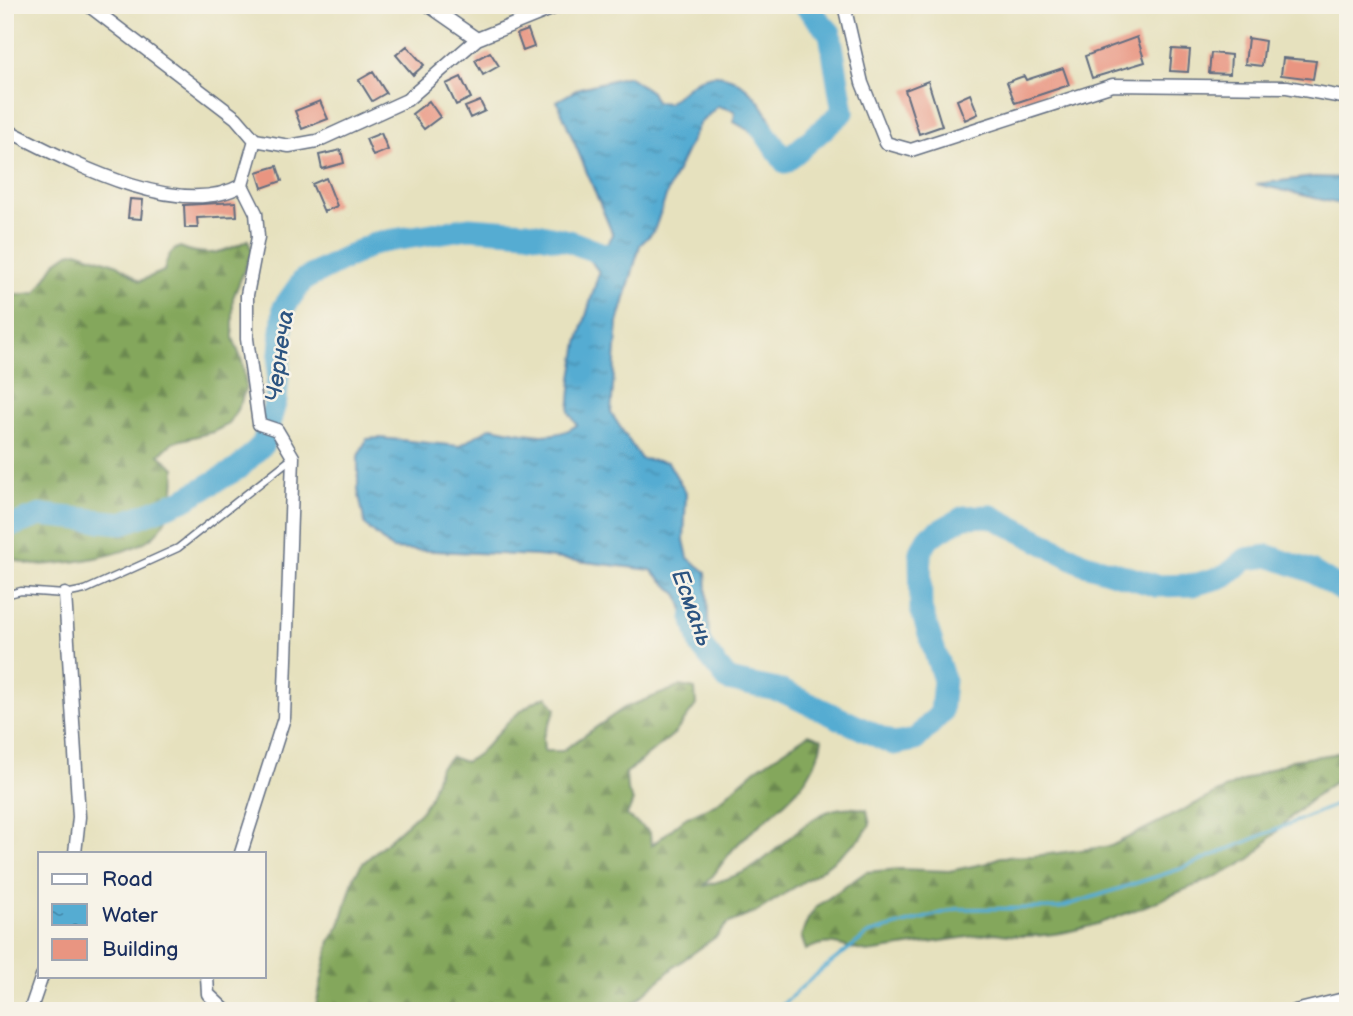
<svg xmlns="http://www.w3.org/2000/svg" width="1353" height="1016" font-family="'Balsamiq Sans',sans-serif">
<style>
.forest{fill:url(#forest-firs);stroke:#506b5d;stroke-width:2}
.water{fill:url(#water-ripples);stroke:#386e98;stroke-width:2}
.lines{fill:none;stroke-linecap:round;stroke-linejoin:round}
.stream{stroke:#55acd2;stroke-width:3.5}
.river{stroke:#55acd2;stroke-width:23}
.building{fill:#e99581}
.lane-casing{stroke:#626d80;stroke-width:9}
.street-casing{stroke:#626d80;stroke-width:15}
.lane{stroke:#fff;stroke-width:6}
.street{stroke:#fff;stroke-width:12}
.labels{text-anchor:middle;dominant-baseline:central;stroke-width:5;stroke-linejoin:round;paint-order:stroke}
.water-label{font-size:23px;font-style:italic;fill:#2c5481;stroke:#f7f3e8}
</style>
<defs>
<pattern id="forest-firs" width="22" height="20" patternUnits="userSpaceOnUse" patternTransform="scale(1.75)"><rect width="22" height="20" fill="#84a75c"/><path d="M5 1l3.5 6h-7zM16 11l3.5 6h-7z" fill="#6b884f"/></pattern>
<pattern id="water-ripples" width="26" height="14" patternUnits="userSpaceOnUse" patternTransform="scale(1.75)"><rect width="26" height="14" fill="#55acd2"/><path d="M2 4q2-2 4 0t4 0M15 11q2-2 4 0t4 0" fill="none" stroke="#468cae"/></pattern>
</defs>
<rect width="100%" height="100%" fill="#f7f3e8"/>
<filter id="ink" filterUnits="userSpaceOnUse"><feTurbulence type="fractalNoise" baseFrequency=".0143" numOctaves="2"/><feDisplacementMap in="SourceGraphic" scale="14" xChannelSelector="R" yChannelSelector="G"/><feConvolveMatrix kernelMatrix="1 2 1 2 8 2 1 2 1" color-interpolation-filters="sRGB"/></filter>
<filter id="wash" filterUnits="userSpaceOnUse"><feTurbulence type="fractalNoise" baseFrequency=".00686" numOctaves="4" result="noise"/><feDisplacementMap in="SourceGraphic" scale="28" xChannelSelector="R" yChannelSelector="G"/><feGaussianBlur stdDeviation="1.57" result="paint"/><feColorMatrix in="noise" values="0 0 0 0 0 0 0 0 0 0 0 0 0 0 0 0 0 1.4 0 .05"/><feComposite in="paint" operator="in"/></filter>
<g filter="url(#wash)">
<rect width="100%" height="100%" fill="#e6e1be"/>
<path class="forest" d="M248 240 252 251 233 298V338L242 361 246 386 241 402 229 424 213 432 173 442 159 455 175 468C175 489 173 512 159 530 141 555 67 564 36 565 26 565 15 559 5 556V296L36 293 56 262 69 253 77 251 118 265 140 281 164 271C167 259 168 252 180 247 206 258 224 253 248 240Z
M681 686 695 689 696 705 675 733 626 773 627 789 633 801 627 816 650 832 651 846 685 818 717 803 756 769 809 734 822 739C815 790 768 813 735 847 724 859 716 874 704 886 720 881 742 875 755 866 791 842 818 796 867 810L870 825 861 838 823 869 756 912 727 924 717 936 675 966 625 1011H315L330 941 340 925 354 877 362 864 420 812 429 799 440 767 451 757 465 762C481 755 486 745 498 733 511 718 528 703 547 696L556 709 543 737 544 751H562L624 708Z
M1348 747V775C1325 785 1291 816 1273 835 1266 842 1259 852 1251 858 1229 873 1203 882 1179 892 1122 916 1058 946 995 933L868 952C842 948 831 936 806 950L801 936 808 919 816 907 866 872 900 869 949 871 987 863 1000 857 1034 856 1111 846 1233 785 1292 760 1334 754Z"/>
<path class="water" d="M628 76 651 92 656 102 668 103C679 95 693 79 708 76 736 69 763 101 772 124 775 132 775 142 777 151L762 138 734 122 735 111 718 106 699 124 669 188 654 231 640 245 618 323 611 413 641 459 668 462 686 493 684 540 688 558 706 572 709 638 701 646 689 627 678 595 651 570 537 556 392 549 365 525 358 490V456L367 439 380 438 459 446 491 427C518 432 553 443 577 425L569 412 572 378 578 343 599 272 587 256 601 253 613 235 557 101 580 88Z
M1314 177 1348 178V206L1256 184Z"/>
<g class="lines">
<path class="stream" d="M775 1011 820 971 868 934 956 909 1059 908 1180 869 1348 800"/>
<path class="river" d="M760 126 785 162 843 112 830 33 805 5
M5 528 41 515 123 523 183 500 239 468 263 444 276 400 284 307 303 280 375 243 469 228 527 232 569 241 621 261
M693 617 701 646 728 680 782 691 894 744 915 740 941 713 944 680 921 609 920 552 929 537 964 517 991 516 1082 563 1157 586 1193 585 1226 576 1246 559 1269 556 1311 571 1348 594"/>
</g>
<g id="blocks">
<path class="building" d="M528 30 534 47 523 51 517 34Z
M1137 37 1145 62 1092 78 1085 56Z
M1248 38 1265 41 1262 66 1245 64Z
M407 46 424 65 413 75 396 55Z
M1172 49 1190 50 1188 72 1170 71Z
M490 52 499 66 483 75 475 60Z
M1211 53 1231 55 1230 74 1209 73Z
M1283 58 1316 61 1313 79 1281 75Z
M1063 68 1069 85 1015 103 1007 82 1024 76 1026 80Z
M373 72 386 93 372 101 359 80Z
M461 77 471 98 456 105 446 84Z
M928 81 942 126 919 134 905 90Z
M970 94 978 114 965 120 957 100Z
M320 101 328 119 302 129 295 111Z
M429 101 440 117 424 129 412 114Z
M480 101 485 111 470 118 465 107Z
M381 133 388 150 373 156 366 139Z
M341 150 344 163 322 169 319 155Z
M277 166 282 181 262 188 257 172Z
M326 178 337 206 324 212 312 184Z
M130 199 143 200 141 219 128 218Z
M236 202 237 216 197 218 198 228H185L184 205Z"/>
</g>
</g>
<g filter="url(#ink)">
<use href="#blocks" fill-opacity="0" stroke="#626d80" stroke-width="2"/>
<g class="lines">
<g class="lane-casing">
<path id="lane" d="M5 595 21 591 65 594 85 590 178 548 292 458"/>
</g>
<g class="street-casing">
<path id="street" d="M88 5 236 118 255 140 289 146 317 141 407 100 477 39 561 5
M428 5 477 39
M844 5 862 83 886 143 911 150 1113 85 1287 87 1348 98
M5 129C65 159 178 222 242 185
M65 594 79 817 75 853
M241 853 284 718 293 457 277 430 259 424 247 339V295L258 237 256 213 242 185 255 140
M207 976 208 994 226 1011
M30 1011 42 976
M1295 1011 1348 998"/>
</g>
<use href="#lane" class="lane"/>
<use href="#street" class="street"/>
</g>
</g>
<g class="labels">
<g class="water-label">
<text transform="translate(280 356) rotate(-82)">Чернеча</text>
<text transform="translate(692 608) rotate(70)">Есмань</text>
</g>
</g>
<rect width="1353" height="1016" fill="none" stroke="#f7f3e8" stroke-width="28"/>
<rect x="38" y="852" width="228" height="126" fill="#f7f3e8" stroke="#9fa5b1" stroke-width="2"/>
<rect x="52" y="874" width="35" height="10" fill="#ffffff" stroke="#9fa5b1" stroke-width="2"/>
<text x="102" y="886" font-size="21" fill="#1b2f5e">Road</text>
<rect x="52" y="904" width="35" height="21" fill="url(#water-ripples)" stroke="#9fa5b1" stroke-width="2"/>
<text x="102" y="922" font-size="21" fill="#1b2f5e">Water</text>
<rect x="52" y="939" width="35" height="21" fill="#e99581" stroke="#9fa5b1" stroke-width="2"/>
<text x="102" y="956" font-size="21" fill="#1b2f5e">Building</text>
</svg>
